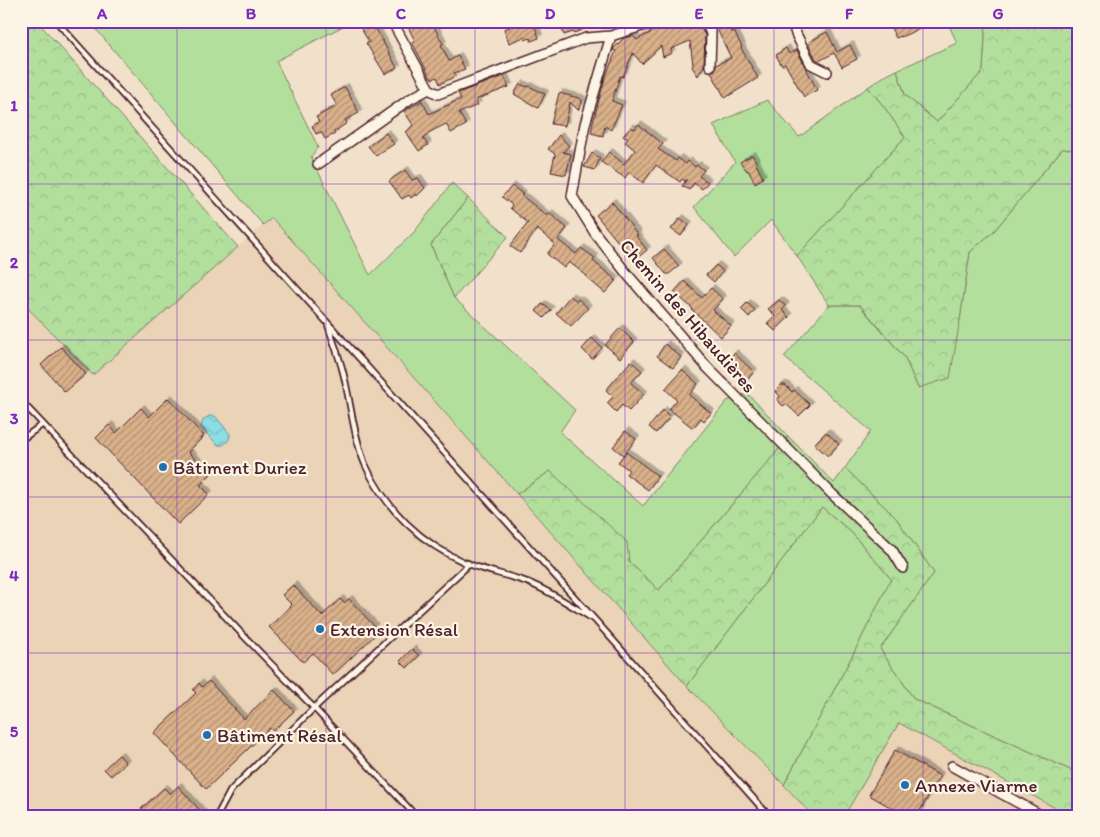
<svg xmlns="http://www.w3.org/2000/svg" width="1100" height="837" font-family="Itim,sans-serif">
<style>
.built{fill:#ead3b7}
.green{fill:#b3df9d;stroke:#7e7f64}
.forest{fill:url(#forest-crowns);stroke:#7e7f64}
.water{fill:url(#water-waves);stroke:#72919a}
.building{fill:url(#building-hatch);stroke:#4a1f2b;filter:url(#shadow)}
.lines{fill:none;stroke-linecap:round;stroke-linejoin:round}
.lane-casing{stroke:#4a1f2b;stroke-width:8}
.street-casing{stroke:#4a1f2b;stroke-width:12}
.lane{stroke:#fcf5e5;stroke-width:4.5}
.street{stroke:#fcf5e5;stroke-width:9}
.grid{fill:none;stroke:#7b2cbf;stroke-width:1;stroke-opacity:0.55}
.poi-dot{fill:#1f6fb2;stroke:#fcf5e5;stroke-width:2}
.labels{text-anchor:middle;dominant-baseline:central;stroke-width:4.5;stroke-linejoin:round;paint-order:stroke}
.street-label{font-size:19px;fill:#4a1f2b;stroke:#fcf5e5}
.poi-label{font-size:19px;fill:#4a1f2b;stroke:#fcf5e5;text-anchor:start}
.neatline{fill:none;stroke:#7b2cbf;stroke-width:2}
.grid-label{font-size:16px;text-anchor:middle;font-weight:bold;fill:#7b2cbf}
</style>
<defs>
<pattern id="forest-crowns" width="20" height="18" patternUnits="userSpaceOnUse" patternTransform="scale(1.25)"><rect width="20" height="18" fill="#b3df9d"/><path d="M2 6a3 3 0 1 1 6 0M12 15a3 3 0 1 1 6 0" fill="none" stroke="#9bbf87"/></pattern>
<pattern id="water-waves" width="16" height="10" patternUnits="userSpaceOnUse" patternTransform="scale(1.25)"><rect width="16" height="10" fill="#8cdde4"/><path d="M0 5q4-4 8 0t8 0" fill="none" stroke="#7abdc4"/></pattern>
<pattern id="building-hatch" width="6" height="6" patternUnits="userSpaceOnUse" patternTransform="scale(1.25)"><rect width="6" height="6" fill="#d9b18a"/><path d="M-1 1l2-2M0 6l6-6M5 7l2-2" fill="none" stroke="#b28f71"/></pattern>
<filter id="shadow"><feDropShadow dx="3.5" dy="-3.5" stdDeviation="0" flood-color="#0004"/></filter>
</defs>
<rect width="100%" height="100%" fill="#f2e1ca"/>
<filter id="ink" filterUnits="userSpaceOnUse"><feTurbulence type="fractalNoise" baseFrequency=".02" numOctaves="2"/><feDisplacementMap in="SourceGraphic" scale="10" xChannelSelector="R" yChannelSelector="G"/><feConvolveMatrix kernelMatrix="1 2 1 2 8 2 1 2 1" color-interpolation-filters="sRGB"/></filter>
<g filter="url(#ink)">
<path class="built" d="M271 218 697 697 813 816H21V301L93 375Z
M898 723 1070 816H844Z"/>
<path class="green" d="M89 21H353L276 61 318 147 311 157 370 275 415 231 452 183 468 198 431 245 454 298 575 410 560 432 643 506 727 401 747 393 788 436 775 454 659 590 629 562 550 471 517 494 272 218 263 225Z
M947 21H986L983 71 937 122 905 95 897 70 957 43Z
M868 87 885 108 905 137 797 256 771 220 734 257 694 207 735 162 713 125 767 100 799 137Z
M1063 148 1079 150V774L914 699 880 649 934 573 896 518 845 468 871 431 784 357 829 305H859L905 358 918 388 960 320 970 252 994 231Z
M822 507 852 533 891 579 859 643 784 785 687 686Z"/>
<path class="forest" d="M21 21H37L238 247 93 375 21 301Z
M986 21H1079V150L1062 149 994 231 970 252 960 320 950 378 918 388 905 358 860 305H829L797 256 905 137 885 108 868 87 883 77 897 70 905 95 937 122 983 71Z
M468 198 508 237 454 298 431 245Z
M788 436 834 483 845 468 896 518 934 573 880 649 914 699 1079 774V816H1070L899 723 844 816H813L784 785 859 643 891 579 852 533 822 507 687 686 517 494 550 471 627 542 629 562 659 590 775 454Z"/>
<path class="water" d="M209 416H215L230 434 229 440 223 445H218L201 428 203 420Z"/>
<path class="building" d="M371 21H372L397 68 385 74 366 43 369 42 360 27Z
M405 21H431L443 44 441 45 449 61 458 56 465 69 454 73 456 76 440 84 437 77 433 79 430 77 412 42 415 41Z
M520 21H533L539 38 531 41 530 38 525 40 524 37 509 43 504 29 510 27 509 25Z
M559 21H602V22L574 33 573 32 564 35Z
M680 21H696L705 35 704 65 698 76 692 67 693 65 690 41 671 49 672 53 663 57 661 46 642 64 633 53 623 77 620 76 612 101 622 105 611 130 605 126 603 136 591 133 593 122 605 78 616 51 613 50 614 48 624 38 633 36 637 40 640 38 660 28 669 27 668 25Z
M722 21H725L731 32 734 31 742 47 741 48 758 78 725 98 711 72 715 70 716 65 731 58 715 25Z
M894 21H937L901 37V36L896 38 890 26 895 24Z
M827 32 837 52 850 45 857 59 842 67 834 53 819 61 816 59 808 44 810 43 809 42Z
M786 48 789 54 797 50 817 90 804 97 785 64 782 66 776 55Z
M504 76 509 87 475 100 478 105 459 113 466 125 451 133 446 124 428 133 429 134 423 138 428 145 419 151 406 132 413 125 404 111 422 101 429 114 461 99 458 93Z
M520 84 527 87 528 86 533 88 545 94 538 108 514 94Z
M345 87 359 113 345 120 347 123 334 132 335 134 325 139 321 132 316 134 312 126 319 122 316 117 337 106 331 95Z
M559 93 579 98 582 100V103L578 110 570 102 565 126 551 124Z
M638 124 663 144 658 149 676 161 678 158 686 164 688 161 695 167 697 165 704 170 699 176 708 182 702 189 694 183 689 190 682 186 687 179 685 181 682 179 680 182 656 165 643 183 629 172 625 178 601 162 609 152 624 164 635 150 625 142 628 139 623 136 631 127 633 129 634 128 635 129Z
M386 133 394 144 376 156 368 146Z
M559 135 569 146 563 152 571 154 566 175 551 172 555 154 548 149Z
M592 153 600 158 595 170 584 167Z
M752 155 757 163 756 164 763 178 755 183 748 170 747 171 740 162Z
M405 170 412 180 418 178 425 188 417 196 416 194 411 198 409 195 402 199 389 181Z
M512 186 523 194 521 195 547 216 549 213 567 228 558 240 576 254 581 248 595 258 593 261 616 280 605 293 586 277 587 276 569 262 564 268 547 254 555 244 537 229 520 253 510 246 528 223 510 208 512 205 502 197Z
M612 202 632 227V228L638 235 636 236 647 250 636 259 625 247 623 248 596 215Z
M680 218 689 225 681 236 671 229Z
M664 249 679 266 669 274H666L653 258Z
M716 265 723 271 714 282 706 275Z
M684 281 702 298 711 288 723 299 713 310 731 326 721 337 692 310 693 309 674 292Z
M570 296 577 301 578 299 588 308 571 326 556 313Z
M779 300 786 306 782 310 789 317 775 331 767 323 775 316 768 309Z
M747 303 755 310 749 317 741 309Z
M542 304 551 310 544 318 536 311Z
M620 328 634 342 620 358 605 345Z
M592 338 602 348 592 359 582 349Z
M665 344 681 357 673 368 657 356Z
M61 347 86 374 65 392 41 365Z
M734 353 754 372 745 382 726 362Z
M631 361 642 371 631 383 644 394 629 411 622 405 616 412 607 403 613 397 606 390Z
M682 370 698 384 689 395 711 413 704 421 701 418 693 428 669 409 677 400 665 389Z
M781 385H785L792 392 794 390 810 405 799 416 786 404 783 406 777 400 780 396 775 391Z
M168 398 204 436 188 452 210 475 200 485 209 494 178 524 96 438 109 425 116 433 141 408 149 417Z
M663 410 670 417 656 433 649 427Z
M625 431 636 439 626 452 658 476 648 490 626 474 629 470 618 462 626 452 623 455 613 447Z
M826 432 839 444 828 456 814 444Z
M293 585 322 616 340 599 344 603 349 599 375 627 370 631 374 636 333 675 313 653 303 662 269 627 292 605 282 595Z
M412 649 419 656 407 668 400 661Z
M209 681 244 719 274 690 294 711 273 731 270 728 206 789 154 733 196 693 193 690 199 683 202 687Z
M895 750 940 776 917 816H906L869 795Z
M119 755 126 763 111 776 104 769Z
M178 786 205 816H148L141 809 164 788 170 794Z"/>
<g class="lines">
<g class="lane-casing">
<path id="lane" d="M56 21 595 620 769 816
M328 325C333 341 339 356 343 372 351 403 353 435 365 464 385 509 422 544 466 563 486 571 507 575 527 582 550 591 570 605 590 617
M21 401 242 634 314 708 416 816
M21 440 43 424
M217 816 231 790 314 708 464 569 468 563"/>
</g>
<g class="street-casing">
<path id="street" d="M392 21 429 89 438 94 586 38 611 36 658 21
M706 21 711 34 710 66
M792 21 796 34 811 64 827 72
M611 36 585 124 572 196 595 233 627 274 707 367 832 494 892 550 903 568
M318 164 410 99 429 89
M952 766 1042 816"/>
</g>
<use href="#lane" class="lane"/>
<use href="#street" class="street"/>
</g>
</g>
<path class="grid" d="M177 21V816M326 21V816M475 21V816M625 21V816M774 21V816M923 21V816M21 184H1079M21 340H1079M21 497H1079M21 653H1079"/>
<g class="poi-dot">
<circle cx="163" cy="467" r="5"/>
<circle cx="320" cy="629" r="5"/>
<circle cx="207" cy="735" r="5"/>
<circle cx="905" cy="785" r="5"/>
</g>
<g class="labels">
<g class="street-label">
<text transform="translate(688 316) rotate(49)">Chemin des Hibaudières</text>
</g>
<g class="poi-label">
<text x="173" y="467">Bâtiment Duriez</text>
<text x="330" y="629">Extension Résal</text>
<text x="217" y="735">Bâtiment Résal</text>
<text x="915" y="785">Annexe Viarme</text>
</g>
</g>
<rect width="1100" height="837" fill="none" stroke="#fcf5e5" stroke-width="55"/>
<rect x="28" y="28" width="1044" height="782" class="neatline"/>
<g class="grid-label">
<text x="102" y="19">A</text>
<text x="251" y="19">B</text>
<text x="401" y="19">C</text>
<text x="550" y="19">D</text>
<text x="699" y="19">E</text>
<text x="849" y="19">F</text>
<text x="998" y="19">G</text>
<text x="14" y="111">1</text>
<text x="14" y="268">2</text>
<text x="14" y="424">3</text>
<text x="14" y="581">4</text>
<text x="14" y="737">5</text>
</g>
</svg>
